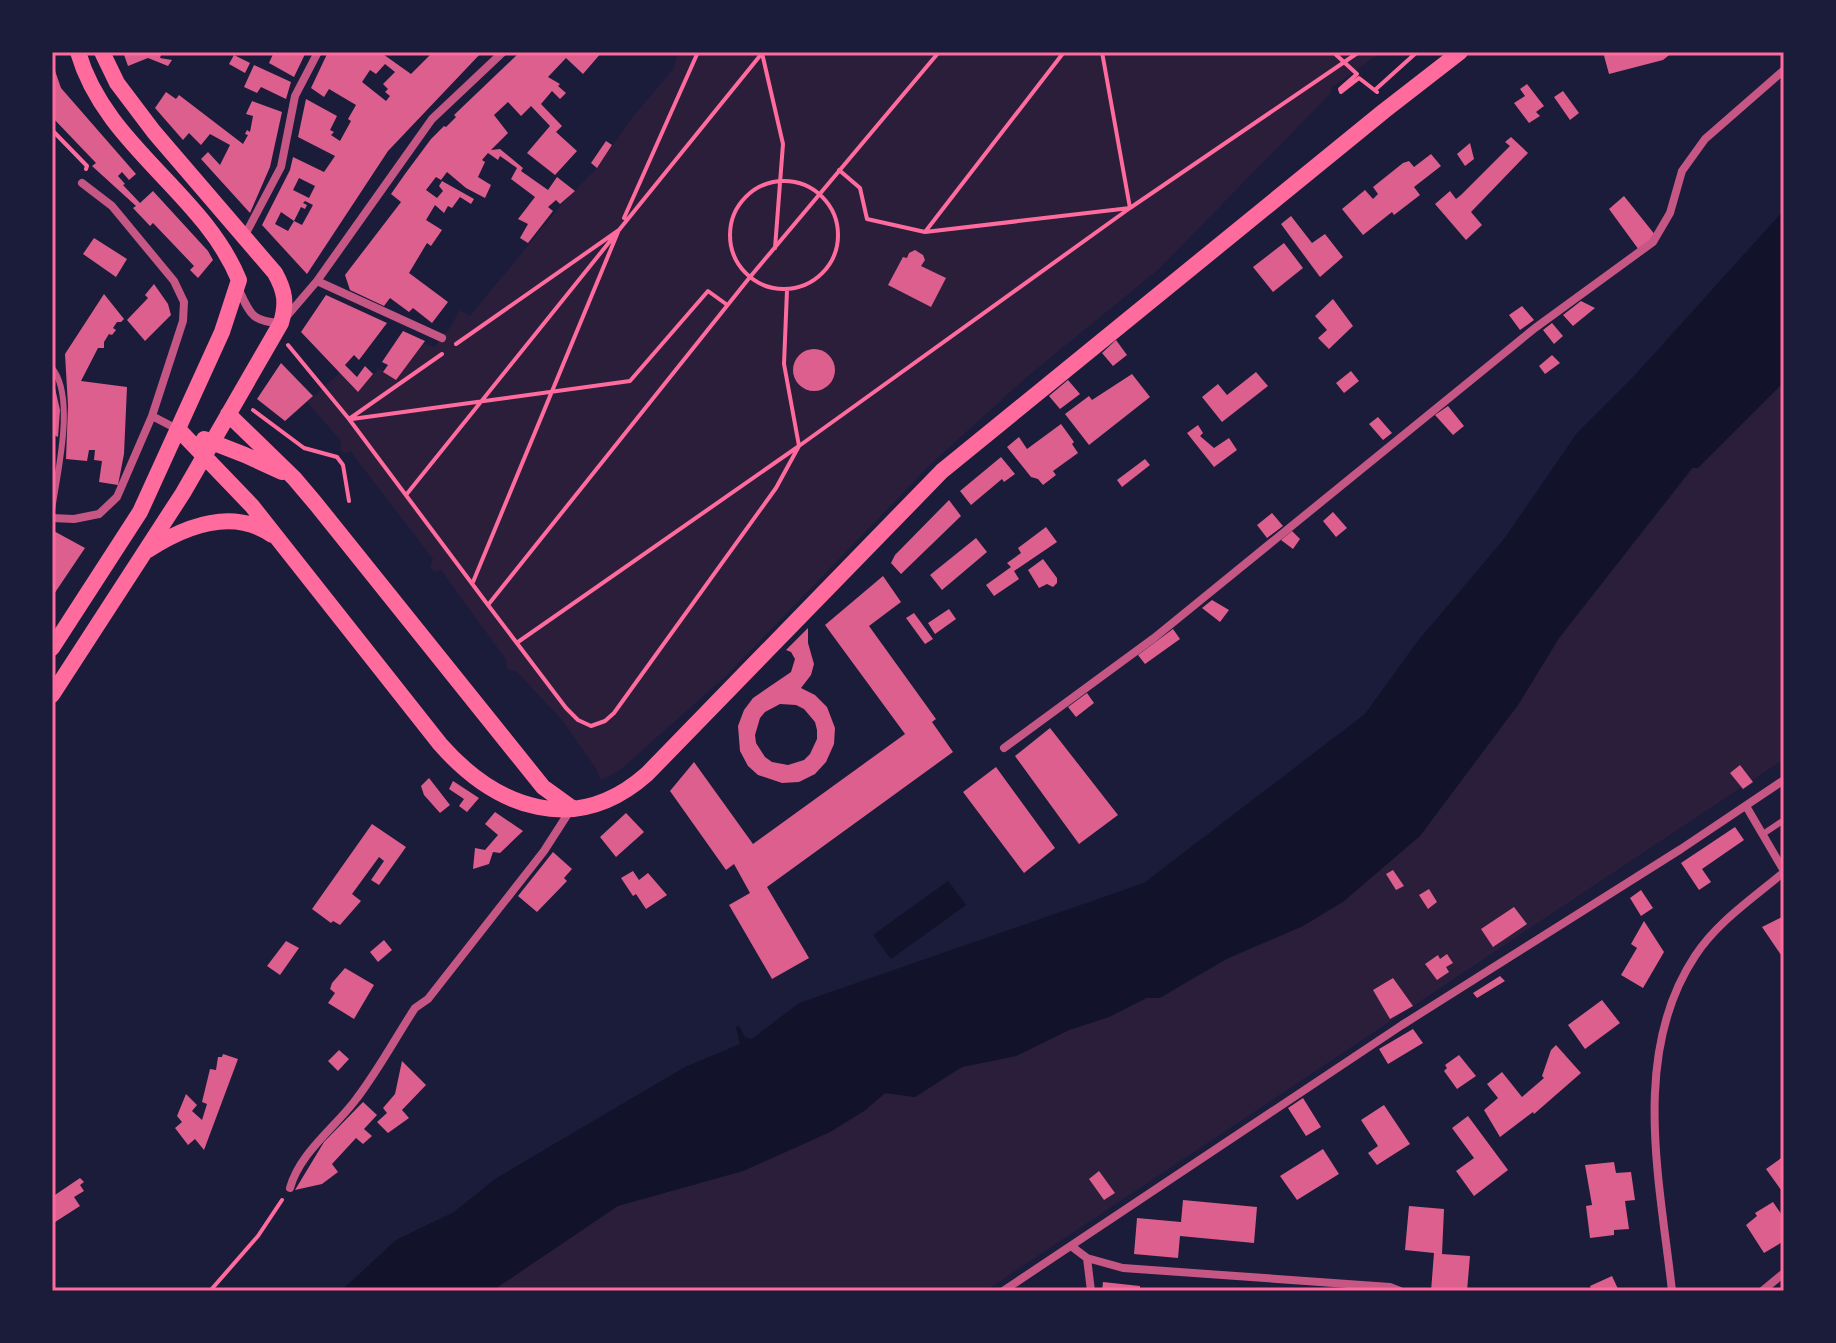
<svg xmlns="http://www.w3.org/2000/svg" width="1836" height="1343" font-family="'Source Serif 4',serif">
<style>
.green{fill:#2a1e3b}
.water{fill:#12122b}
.building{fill:#dd5f8e;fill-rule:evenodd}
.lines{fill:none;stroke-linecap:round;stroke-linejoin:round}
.path{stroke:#ff6b9d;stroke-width:4}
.service{stroke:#c65784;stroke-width:6}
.minor{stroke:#c65784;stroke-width:8}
.secondary{stroke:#ff6b9d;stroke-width:16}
.neatline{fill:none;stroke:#ff6b9d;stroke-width:3}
</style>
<rect width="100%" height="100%" fill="#1b1b3a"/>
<path class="green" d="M678 52H1382L1331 88V93L1159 269 1028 376 930 465 727 675 619 771 601 780 597 770 561 719 516 671 508 670 506 664 507 661 441 570 435 572 430 567 433 559 350 451 345 453 340 450 341 441 307 402 340 373 358 392 379 368 396 379 423 343 434 347 449 329 460 310 470 316 561 205 597 168 631 119 674 68Z
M1784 382V759L985 1291H492L618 1205 743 1171 830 1132 864 1111 885 1093 915 1097 962 1067 1016 1056 1069 1030 1109 1017 1147 998 1160 997 1227 959 1303 926 1344 901 1377 871 1518 705 1559 638 1693 468 1698 467Z"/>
<path class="water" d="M1784 210V382L1698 468H1692L1559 638 1518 705 1420 836 1344 901 1303 926 1226 959 1160 998H1146L1109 1017 1069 1030 1016 1056 962 1067 915 1097 885 1093 864 1111 830 1132 743 1171 618 1206 492 1291H341L396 1240 454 1212 495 1179 685 1067 740 1044 736 1027 739 1026 745 1037 752 1039 799 1003 1144 883 1365 714 1417 642 1504 539 1577 433 1635 375Z
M948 881 966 905 891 959 873 935Z"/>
<path class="building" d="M123 52H162L160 58 172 60 168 66 148 58 128 66Z
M274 52H306L294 77 269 63Z
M328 52H380L411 74 433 52H482L388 151 307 274 262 225 290 170 293 157 324 172 335 156 298 137 306 99 337 116 330 130 334 132 331 135 340 141 351 121 348 119 356 105 329 89 324 97 311 88ZM385 64 395 72 383 84 388 89 385 92 390 96 386 101 362 82 370 70 376 74ZM299 178 315 186 309 198 293 190ZM305 201 313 205 302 225 294 221 288 231 275 224 281 212 294 221 301 207 305 209 307 205 303 203Z
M520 52H602L583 74 566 58 548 77 560 84 558 86 566 93 560 99 552 91 541 104 562 126 556 132 577 151 555 175 527 153 550 126 531 106 521 116 508 102 494 115 508 133 491 150 500 149 523 168 521 171 548 190 557 177 575 191 560 204 556 200 548 207 553 211 528 243 520 238 528 224 518 219 535 197 511 179 517 168 500 156 498 160 488 153 482 160 485 162 478 177 491 185 485 198 466 188 447 172 441 180 436 177 426 190 437 198 443 191 439 186 442 181 474 199 471 204 460 197 452 208 448 206 444 213 435 205 426 220 442 230 431 246 427 243 409 273 448 302 432 323 413 308 409 312 390 298 384 306 350 290 345 275 401 202 391 194 405 174 431 139 444 126 446 127 456 117 454 115Z
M1603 52H1673L1663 60 1609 74Z
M234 55 250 63 245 73 229 64Z
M52 62 61 88 136 174 129 180 122 172 118 176 125 184 123 185 140 203 153 191 208 251 213 260 198 278 190 270 194 266 153 223 150 226 133 208 136 206 92 166 96 163 52 117Z
M254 65 291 82 286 99 261 87 257 93 244 87Z
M1527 84 1544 106 1536 112 1540 116 1529 123 1514 103 1525 96 1520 89Z
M1563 91 1579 113 1570 120 1554 97Z
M166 92 176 99 179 95 243 144 248 135 245 134 247 130 250 132 253 116 246 114 252 101 282 112 270 167 250 213 201 159 208 152 220 165 230 145 210 134 201 145 189 133 183 140 155 108Z
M1511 137 1528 153 1471 212 1482 225 1466 240 1435 204 1450 191 1456 199 1461 195 1510 146 1505 142Z
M606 141 612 145 597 168 591 163Z
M1470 143 1474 159 1465 166 1457 154Z
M1431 154 1441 166 1414 187 1420 195 1394 215 1392 212 1363 235 1342 209 1365 190 1373 199 1378 194 1373 187 1403 163 1409 161 1414 167Z
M1624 196 1656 236 1639 250 1609 209Z
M1291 216 1312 243 1325 234 1343 257 1320 277 1281 224Z
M94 238 127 259 116 277 83 254Z
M1284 243 1303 268 1273 292 1253 267Z
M915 250 923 255 925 260 921 266 946 278 931 307 888 285 903 257 907 258 909 253Z
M154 284 168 304 171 315 145 341 127 320 148 298 145 295Z
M104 294 124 319 121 322H117L113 328 116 330 112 335 109 334 104 342V348H98L81 381 127 387 124 454 118 485 99 482 102 461 94 460 95 450H89L87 461 66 459 68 406 65 354Z
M326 295 387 323 359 360 354 355 345 365 357 377 365 366 373 374 358 392 301 332Z
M1333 299 1353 326 1329 349 1318 338 1327 330 1315 316Z
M1581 301 1595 308 1573 326 1563 315Z
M1522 306 1534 320 1520 330 1509 315Z
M1552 323 1563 336 1554 344 1543 330Z
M403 331 425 341 396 380 383 372 388 365 382 362Z
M1116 340 1127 355 1113 366 1102 353Z
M793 370a21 21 0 1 1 42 0a21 21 0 1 1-42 0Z
M1552 355 1560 363 1545 374 1539 366Z
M281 363 313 396 285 421 257 399Z
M1351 371 1359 381 1344 393 1336 383Z
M1256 372 1268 386 1222 422 1202 397 1218 384 1227 395Z
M1132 374 1150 397 1089 445 1065 414 1089 396 1092 400Z
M52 375 60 410 58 437 52 434Z
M1068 380 1080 394 1060 409 1049 396Z
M1448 406 1464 426 1453 435 1435 415Z
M1378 417 1392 433 1383 440 1369 424Z
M1061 424 1074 442 1072 444 1078 453 1053 471 1056 475 1043 485 1038 479 1031 477 1007 447 1019 437 1027 449Z
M1198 425 1203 433 1200 436 1214 448 1229 438 1237 450 1214 467 1187 433Z
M1001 457 1015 474 1004 482 1002 479 971 505 960 491Z
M1145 459 1150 465 1122 487 1117 480Z
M949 500 961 516 901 574 891 563 895 555Z
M1333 512 1347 528 1336 537 1323 521Z
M1272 513 1283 526 1267 538 1257 525Z
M1046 527 1057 542 1014 571 1019 579 994 596 986 585 1011 567 1007 563 1021 553 1018 548Z
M52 530 85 548 52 597Z
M1292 531 1300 539 1293 549 1281 540Z
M976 538 987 552 942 590 930 575Z
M1043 559 1057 578V583L1053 587 1047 584 1039 588 1028 570Z
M883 576 901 602 869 626 936 719 932 722 953 752 767 887 809 958 772 979 729 905 750 893 734 864 726 870 670 791 694 762 753 844 905 734 825 625Z
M1212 600 1229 610 1220 622 1202 608Z
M949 609 956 619 935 634 928 623Z
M914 613 933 639 925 644 906 618Z
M808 628V643L814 664 811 675 801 688 815 695 827 707 835 728 834 744 826 762 815 774 799 782 782 783 758 775 748 766 740 751 738 726 744 710 753 698 791 672 795 659 791 652 786 650ZM780 704 796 705 804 709 815 722 817 730V739L810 754 804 760 788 765 772 762 765 757 756 743 755 735 760 718 765 712Z
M1173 629 1180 639 1145 664 1138 655Z
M1087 693 1094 703 1076 717 1068 707Z
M1050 728 1118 815 1079 844 1015 756Z
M1740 765 1753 782 1743 789 1730 773Z
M996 767 1055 848 1024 873 963 792Z
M429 778 450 805 440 813 424 795 421 786Z
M453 781 479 798 467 812 459 806 464 799 449 789Z
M495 812 523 831 500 853 493 852 489 864 473 869 475 848 485 850 498 835 485 824Z
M626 813 644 832 616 857 600 837Z
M372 824 406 847 379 885 371 880 384 861 379 857 352 894 361 901 340 925 333 921 331 923 312 909Z
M1735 827 1744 840 1702 869 1711 882 1699 890 1681 863Z
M553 852 572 869 564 878 567 881 537 912 518 896Z
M1393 870 1404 886 1396 890 1386 874Z
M633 871 639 880 648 873 667 895 646 909 636 894 633 896 621 878Z
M1429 889 1437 902 1428 909 1419 895Z
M1641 890 1653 908 1641 916 1630 898Z
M1514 907 1527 924 1493 947 1481 929Z
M1784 916V953L1781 955 1762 927Z
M1644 921 1664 952 1643 988 1621 975 1637 948 1631 944Z
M384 940 392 950 378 962 370 952Z
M286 941 299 948 280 975 267 966Z
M1447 954 1453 963 1446 967 1449 972 1437 980 1425 964 1438 955 1440 959Z
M345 968 374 985 354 1019 328 1003 335 993 330 989 332 983Z
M1500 976 1505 981 1477 998 1473 993Z
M1393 978 1413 1006 1390 1019 1373 990Z
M1602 1000 1620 1023 1585 1049 1568 1025Z
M1413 1029 1423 1043 1388 1064 1379 1049Z
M1556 1045 1581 1073 1534 1114 1533 1112 1500 1137 1484 1110 1498 1098 1487 1084 1502 1072 1522 1097 1544 1078 1542 1076 1551 1050Z
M339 1050 349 1059 338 1071 328 1061Z
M223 1054 238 1059 204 1150 195 1139 188 1145 175 1128 182 1122 177 1116 186 1094 197 1105 192 1111 202 1120 207 1104 202 1102 210 1069 216 1070 218 1057H222Z
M1459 1055 1476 1076 1457 1089 1444 1071 1447 1068 1445 1065Z
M402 1061 426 1085 402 1110 409 1118 388 1133 377 1122 387 1113 383 1108 395 1094Z
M1303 1098 1321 1127 1306 1136 1288 1108Z
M363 1102 377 1115 364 1129 372 1136 363 1144 356 1138 332 1164 338 1172 322 1184 295 1190 324 1142Z
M1384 1105 1410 1144 1377 1165 1368 1153 1378 1146 1361 1120Z
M1468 1116 1508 1170 1474 1196 1456 1171 1474 1158 1452 1128Z
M1323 1149 1339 1174 1297 1200 1280 1176Z
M1784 1156V1194L1766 1169Z
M1614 1162 1616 1173 1631 1172 1635 1200 1625 1201 1629 1229 1614 1230V1235L1590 1238 1586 1206 1592 1205 1585 1165Z
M1099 1171 1115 1193 1104 1200 1089 1179Z
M80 1178 84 1182 80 1185 84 1191 74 1197 80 1206 52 1224V1197Z
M1183 1200 1257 1207 1254 1243 1180 1236 1178 1258 1134 1254 1137 1218 1181 1222Z
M1773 1202 1784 1218V1241L1764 1253 1746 1225 1757 1216 1755 1213Z
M1409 1206 1444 1209 1442 1254 1470 1256 1467 1291H1431L1434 1253 1405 1250Z
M1612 1276 1619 1291H1592L1590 1286Z
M1103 1282 1140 1286V1291H1102Z"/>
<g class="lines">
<path class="path" d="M1333 52 1357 74 1340 89 1341 92 1359 78 1377 92
M762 53 783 144 775 248
M1376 89 1417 52
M52 130 87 166 86 169
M839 170 860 188 867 219 925 232 1064 52
M730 235a54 54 0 1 1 108 0a54 54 0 1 1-108 0Z
M624 218 698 52
M925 232 1130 208 1102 52
M456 344 619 230 763 52
M288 345 349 419 488 605 750 277 939 52
M253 410 304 448 337 457 343 465 349 501
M349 419 442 354
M352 419 630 381 708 291 726 304
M406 495 615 235
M473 582 618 232
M488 605 566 708 578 720 591 726 605 721 614 713 776 488 799 446 1130 208 1359 52
M518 642 799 446 784 364 787 290
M210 1291 258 1236 282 1200"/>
<path class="service" d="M52 368C76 397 57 474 52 510
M1763 834 1784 820"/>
<path class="minor" d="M245 235 281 167 295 96 318 52
M317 281 442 338
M239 290C250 314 252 322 281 323L317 281 432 119 503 52
M152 416 179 430
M52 518 74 519 99 514 117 497 152 416 183 321 184 302 174 281 112 206 82 183
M1004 748 1154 638 1535 328 1653 242 1670 213 1682 171 1705 139 1784 70
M1746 806 1784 871
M290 1188C300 1152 336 1127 357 1098 379 1069 396 1037 415 1008L428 999 544 851 571 809
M1071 1246 1087 1258 1123 1268 1390 1287 1400 1291
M1087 1258 1091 1291
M1003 1291 1402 1025 1681 849 1784 780
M1672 1291C1660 1182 1630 1054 1695 956 1717 922 1753 898 1784 872
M1762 1291 1784 1273"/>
<path class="secondary" d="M228 414 294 478 316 504 543 787 572 808
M179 430 252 506 440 744C497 809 576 837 647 774L942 471 1384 111 1460 52
M204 439 245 455 282 472
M148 550C184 527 232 507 272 535
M52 648 140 512 222 332 239 280C203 192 105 146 78 52
M52 695 183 493 281 323C287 303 285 291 275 273L154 132 117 83 102 52"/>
</g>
<rect width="1836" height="1343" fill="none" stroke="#1b1b3a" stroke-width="108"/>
<rect x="54" y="54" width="1728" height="1235" class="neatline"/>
</svg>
